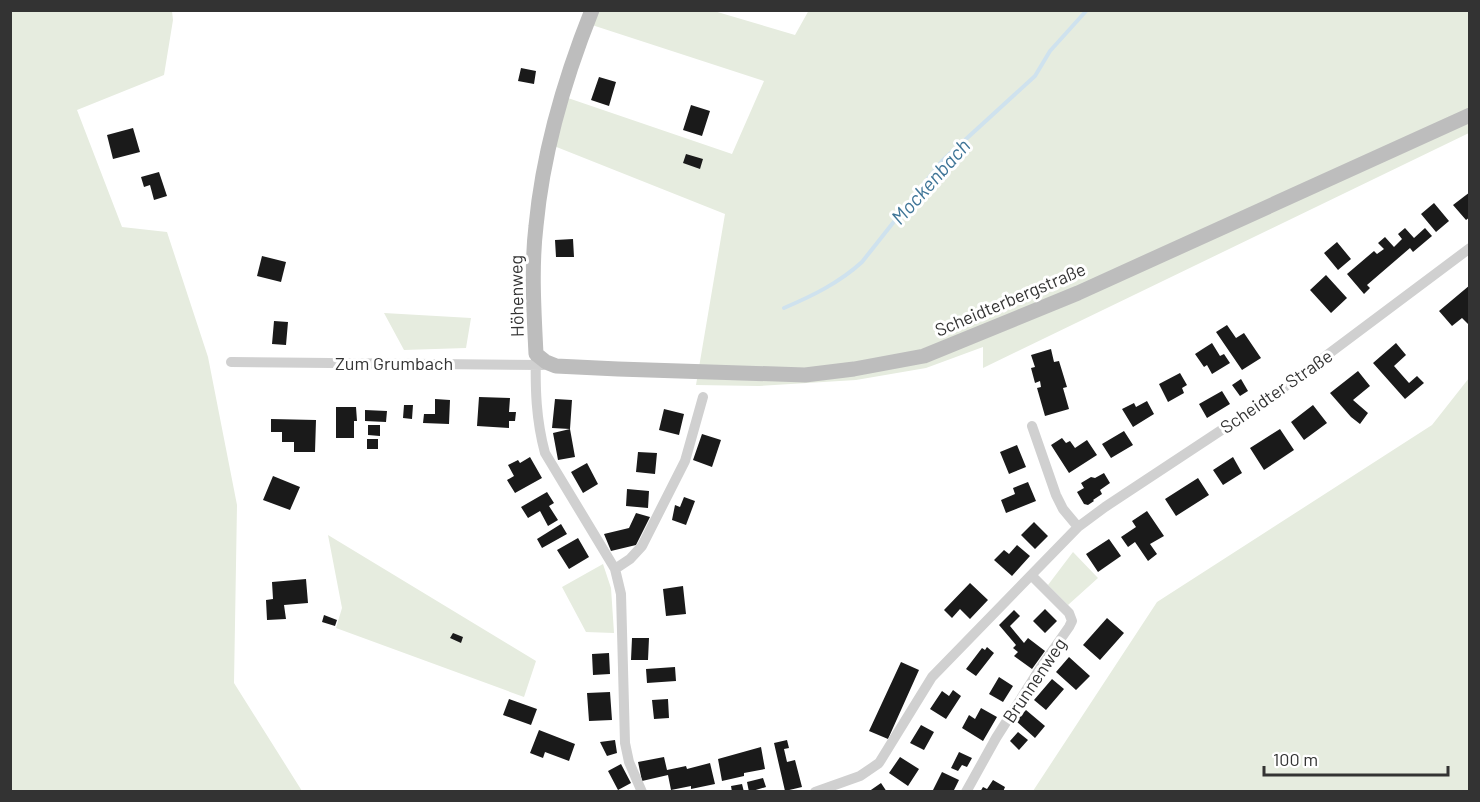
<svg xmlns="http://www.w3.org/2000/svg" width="1480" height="802" font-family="Barlow,sans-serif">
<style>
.green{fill:#e6ecdf}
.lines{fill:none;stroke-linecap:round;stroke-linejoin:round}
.stream{stroke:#cfe2ee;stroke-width:4}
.building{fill:#1a1a1a}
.street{stroke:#d0d0d0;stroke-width:10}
.secondary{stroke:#bdbdbd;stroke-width:15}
.labels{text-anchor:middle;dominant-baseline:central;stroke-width:6;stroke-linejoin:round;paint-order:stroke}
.street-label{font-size:18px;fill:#333;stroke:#fff}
.water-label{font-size:20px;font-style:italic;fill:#3f7597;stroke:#fff}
</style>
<rect width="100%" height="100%" fill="#fff"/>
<path class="green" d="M809 10 1469 11V133L983 368V347L926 368 856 380 759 386 696 385 725 214 554 146 565 97 732 154 764 81 592 25 597 11H714L795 35Z
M10 11H172L173 20 164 75 77 110 122 227 167 232 208 357 237 505 234 683 302 791H11Z
M384 313 471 318 466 348 404 350Z
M1469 378V791H1033L1157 602 1432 425Z
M328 535 536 661 524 697 336 628 342 608Z
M1073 552 1098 578 1068 605 1048 585Z
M603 564 611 588 614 633 586 632 562 587Z"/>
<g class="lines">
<path class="stream" d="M784 308C812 296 839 283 862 262L942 161 1035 76 1050 51 1087 10"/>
</g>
<path class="building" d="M521 68 536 71 534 84 518 81Z
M599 77 616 82 609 106 591 100Z
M691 105 710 111 702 136 683 130Z
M133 128 140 152 113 159 107 135Z
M686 154 703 159 700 169 683 163Z
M159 172 167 196 154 200 150 185 144 187 141 177Z
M1470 192V217L1466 220 1453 205Z
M1434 203 1449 221 1436 232 1421 214Z
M1405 228 1414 238 1425 228 1432 236 1413 252 1410 248 1367 285 1370 288 1364 294 1347 274 1374 251 1377 254 1384 249 1378 243 1385 237 1394 247 1402 239 1398 234Z
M573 239 574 257H556L555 240Z
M1337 242 1351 259 1338 270 1324 253Z
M262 256 286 262 281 282 257 276Z
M1326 275 1347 298 1331 313 1310 290Z
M1470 285V326L1462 318 1452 326 1439 311Z
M274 321 288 322 286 345 272 344Z
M1227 325 1236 338 1244 333 1261 358 1242 370 1216 332Z
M1212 343 1220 356 1224 354 1230 363 1212 374 1207 365 1204 367 1195 354Z
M1396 343 1406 355 1394 366 1409 383 1417 376 1424 383 1405 399 1373 363Z
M1051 349 1054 362 1059 361 1067 387 1063 388 1069 409 1045 416 1037 388 1041 387 1040 381 1035 383 1031 368 1035 367 1031 355Z
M1358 371 1370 386 1353 400 1368 413 1360 424 1351 417 1330 393Z
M1180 373 1187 385 1182 388 1184 393 1168 402 1159 384Z
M1241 379 1248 391 1240 396 1232 385Z
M1222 391 1230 404 1207 418 1199 404Z
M479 397 510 398 509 412H516L515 421H509V428L477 426Z
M435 399 450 400 449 424 423 423 424 414H435Z
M555 399 572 400 570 429 552 428Z
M1147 401 1154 414 1133 427 1122 409 1134 403 1136 407Z
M404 405H413L412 419 403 418Z
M1313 405 1327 423 1304 440 1291 422Z
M336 407H356L357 421H354V438H336Z
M664 409 684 414 679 435 659 430Z
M365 410 387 411 386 422 365 421Z
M271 419 316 420 315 452H294V442H282V432H271Z
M368 425H380V436L368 435Z
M570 429 575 457 558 460 553 433Z
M1280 429 1294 450 1264 470 1250 448Z
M1124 431 1133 445 1111 458 1102 444Z
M702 434 721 440 712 467 693 460Z
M1062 438 1066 443 1070 441 1075 448 1087 440 1097 455 1069 473 1051 445Z
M367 439H378V449H367Z
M1017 445 1026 467 1009 474 1000 452Z
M638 452 657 453 655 474 636 472Z
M530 457 542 478 515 493 507 480 514 476 508 465 518 460 520 463Z
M1233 457 1242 473 1223 485 1213 470Z
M587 463 598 484 583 493 571 472Z
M1104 473 1110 483 1100 490 1102 494 1093 500 1094 501 1088 505 1084 504 1077 492 1084 488 1081 483 1091 477 1095 478Z
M273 476 300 487 290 510 263 500Z
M1198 478 1209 495 1176 516 1165 499Z
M1028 482 1036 501 1006 513 1001 500 1015 494 1013 488Z
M627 489 649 491 648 508 626 506Z
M547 492 554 503 549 506 558 520 548 526 540 511 528 518 521 507Z
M684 497 695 501 686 525 672 520 675 505 680 507Z
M1147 511 1164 536 1150 544 1157 554 1148 561 1135 542 1128 547 1121 537 1136 527 1132 521Z
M636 513 650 517 636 545 611 551 604 534 629 528Z
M1034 522 1048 536 1035 549 1021 535Z
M561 524 567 534 542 548 537 539Z
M578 538 589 557 569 569 557 550Z
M1109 539 1121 556 1098 572 1086 554Z
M1017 545 1030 556 1012 576 994 560 1004 550 1009 554Z
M306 579 308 603 284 605 286 619 267 620 266 600 273 599 272 582Z
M970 583 988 600 970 619 960 609 952 618 944 610Z
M683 586 686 614 666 616 663 589Z
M1045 609 1057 621 1045 633 1033 621Z
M1014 610 1020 616 1010 626 1024 643 1028 638 1045 651 1032 669 1014 656 1018 652 1013 648 1016 645 999 625Z
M324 615 337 620 335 626 322 622Z
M1107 618 1124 633 1100 660 1083 645Z
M453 633 463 637 461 643 450 638Z
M632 638H649L648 660H631Z
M987 647 994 653 976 676 966 669 982 648 985 650Z
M609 653 610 674 593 675 592 654Z
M1069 657 1090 676 1076 690 1056 672Z
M901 662 919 670 888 739 869 731Z
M675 667 676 681 647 683 646 669Z
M999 677 1013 686 1003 702 989 694Z
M1052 679 1064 689 1046 710 1034 700Z
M953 690 961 696 946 719 930 709 942 691 949 696Z
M610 692 612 720 589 721 587 693Z
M509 699 537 709 531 725 503 715Z
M668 699 669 718 654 719 652 700Z
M981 708 997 717 983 741 962 728 969 715 975 719Z
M1026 710 1045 726 1035 738 1016 721Z
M921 725 934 732 924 750 910 743Z
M539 730 575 744 569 761 545 752 543 758 530 753Z
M1018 732 1028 740 1019 750 1010 741Z
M615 740 617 753 607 756 600 742Z
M787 740 789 748 784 749 787 762 795 760 802 787 785 791 774 743Z
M761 747 765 769 744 773V776L722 781 718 759Z
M959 752 972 758 967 767 962 765 958 771 951 768Z
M664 757 667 770 686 766 687 769 710 763 715 784 691 789V786L671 790 668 775 642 781 638 762Z
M900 757 919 769 908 786 889 773Z
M621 764 631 783 618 790 608 771Z
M942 772 959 780 953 792H932Z
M763 778 766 787 749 792 747 782Z
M993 780 1005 787 1003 792H980L983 787 987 789Z
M881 783 887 792H868Z
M742 784 744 792H732L731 786Z"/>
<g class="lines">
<path class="street" d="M536 354C535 388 536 420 545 453L609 559 615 569 621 594 625 743 629 762 642 792
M231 362 543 365
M1032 426 1056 495 1063 509 1078 527
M615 569 630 559 642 546 685 461 703 397
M815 792 860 776 879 763 932 677 1078 527 1105 507 1267 400 1470 248
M966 792 996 738 1041 667 1069 627 1072 621 1069 613 1032 576"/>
<path class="secondary" d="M592 10C564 80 543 151 536 226 531 268 534 312 536 354L546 362 556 366 618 369 805 375 854 369 924 356 1078 293 1470 115"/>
</g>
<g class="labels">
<g class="street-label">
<text transform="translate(516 296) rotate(-91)">Höhenweg</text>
<text transform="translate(1010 299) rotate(-23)">Scheidterbergstraße</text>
<text x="394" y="363">Zum Grumbach</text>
<text transform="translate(1276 391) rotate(-35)">Scheidter Straße</text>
<text transform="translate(1034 680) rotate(-56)">Brunnenweg</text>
</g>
<g class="water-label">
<text transform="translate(930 181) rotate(-48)">Mockenbach</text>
</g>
</g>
<rect width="1480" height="802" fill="none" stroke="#333333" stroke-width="24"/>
<path d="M1264 766v9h184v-9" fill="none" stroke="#333333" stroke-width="3"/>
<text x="1273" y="766" font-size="18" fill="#333333" stroke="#ffffff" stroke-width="4.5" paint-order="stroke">100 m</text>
</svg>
